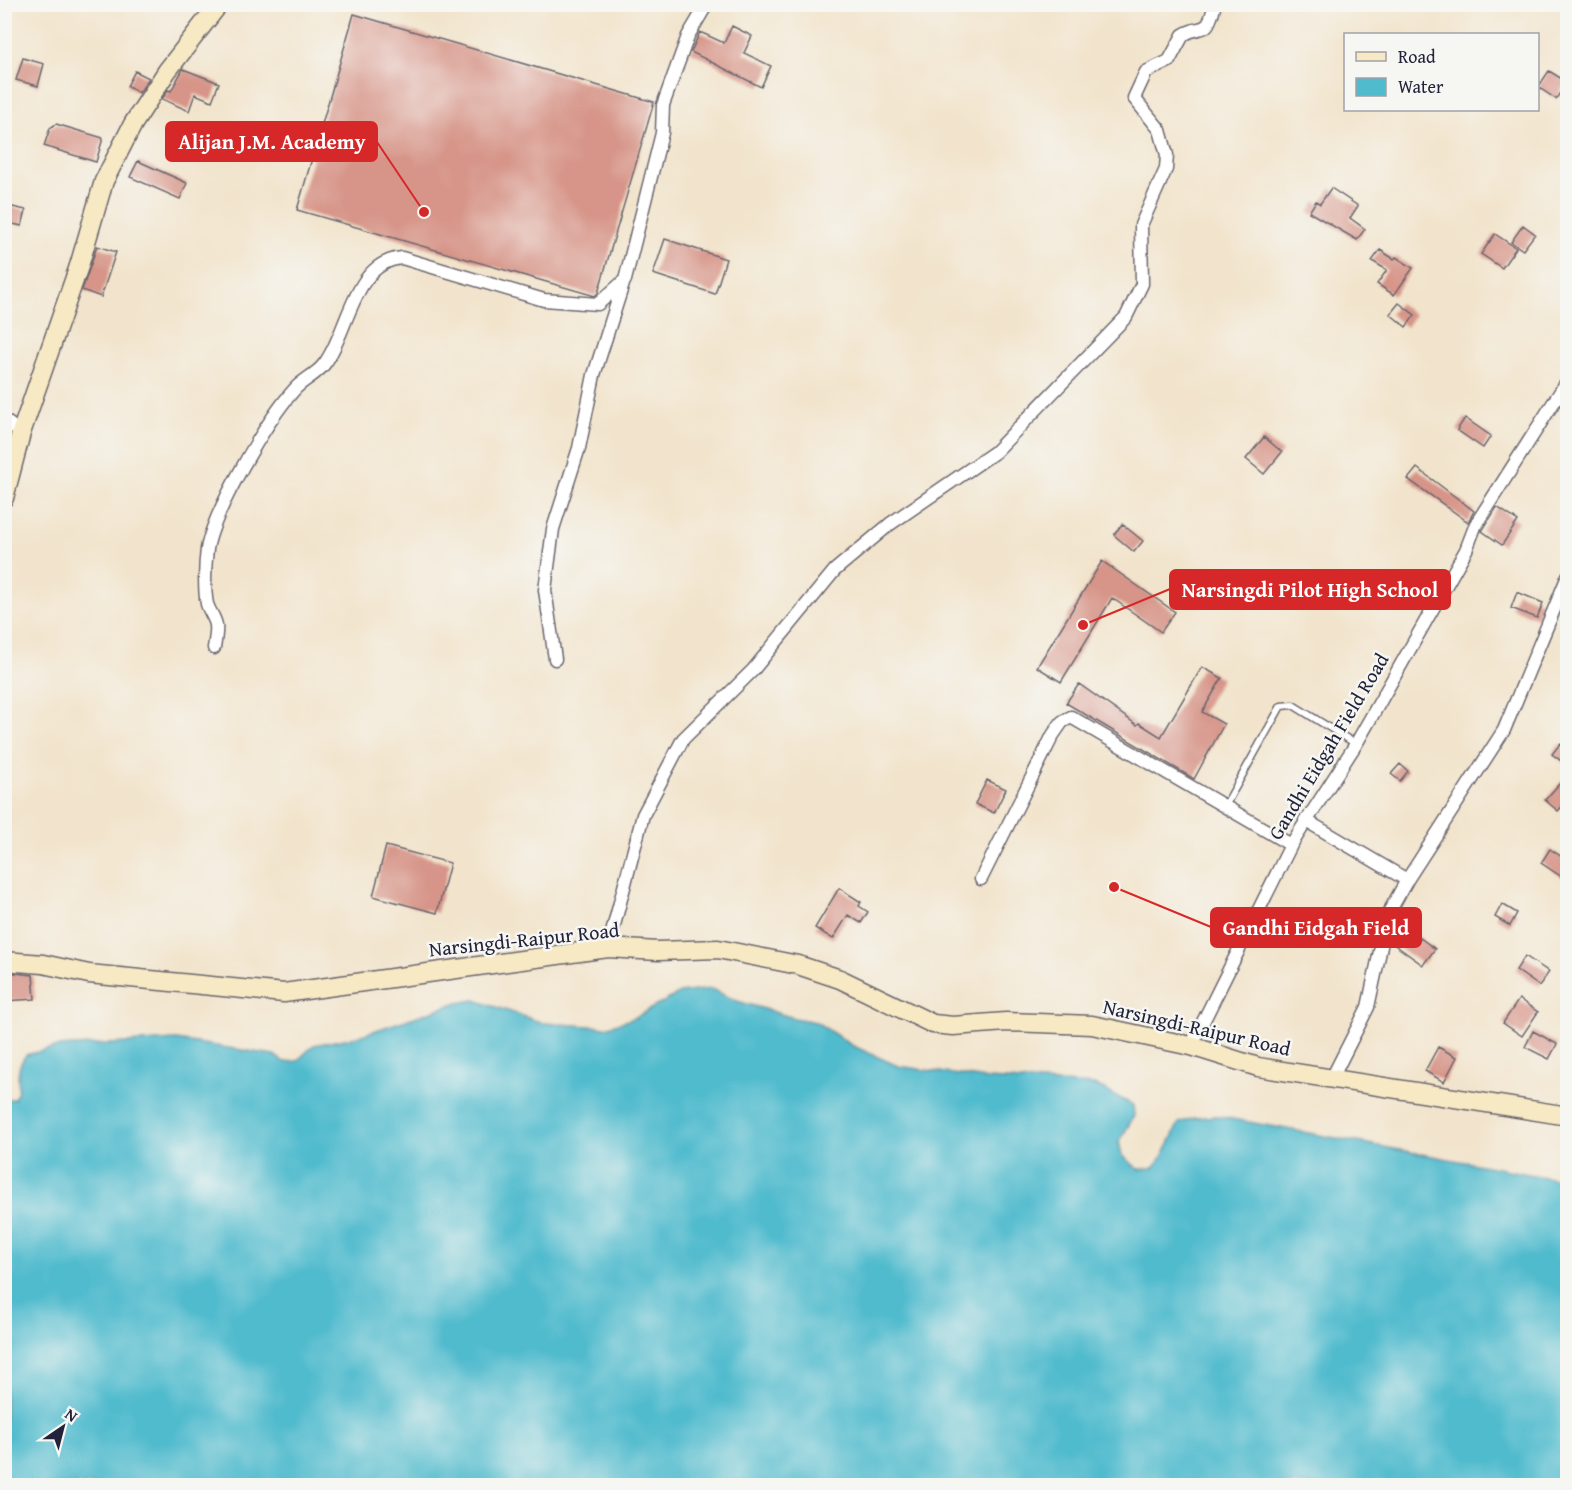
<svg xmlns="http://www.w3.org/2000/svg" width="1572" height="1490" font-family="'Gentium Book Plus',serif">
<style>
.water{fill:#51bbce;stroke:#3a6e84;stroke-width:1.5}
.building{fill:#d79488}
.lines{fill:none;stroke-linecap:round;stroke-linejoin:round}
.lane-casing{stroke:#6b666e;stroke-width:9}
.street-casing{stroke:#6b666e;stroke-width:15}
.secondary-casing{stroke:#6b666e;stroke-width:21}
.lane{stroke:#fff;stroke-width:6}
.street{stroke:#fff;stroke-width:12}
.secondary{stroke:#f7e9c3;stroke-width:18}
.labels{text-anchor:middle;dominant-baseline:central;stroke-width:5;stroke-linejoin:round;paint-order:stroke}
.street-label{font-size:20px;fill:#22223b;stroke:#f6f6f2}
.leader{fill:none;stroke:#d62828;stroke-width:2}
.callout-dot{fill:#d62828;stroke:#f6f6f2;stroke-width:2}
.callout{fill:#d62828;stroke:#d62828;stroke-width:2}
.callout-label{font-size:21px;text-anchor:middle;font-weight:bold;fill:#fff}
</style>
<rect width="100%" height="100%" fill="#f6f6f2"/>
<filter id="ink" filterUnits="userSpaceOnUse"><feTurbulence type="fractalNoise" baseFrequency=".0167" numOctaves="2"/><feDisplacementMap in="SourceGraphic" scale="12" xChannelSelector="R" yChannelSelector="G"/><feConvolveMatrix kernelMatrix="1 2 1 2 8 2 1 2 1" color-interpolation-filters="sRGB"/></filter>
<filter id="wash" filterUnits="userSpaceOnUse"><feTurbulence type="fractalNoise" baseFrequency=".008" numOctaves="4" result="noise"/><feDisplacementMap in="SourceGraphic" scale="24" xChannelSelector="R" yChannelSelector="G"/><feGaussianBlur stdDeviation="1.35" result="paint"/><feColorMatrix in="noise" values="0 0 0 0 0 0 0 0 0 0 0 0 0 0 0 0 0 1.4 0 .05"/><feComposite in="paint" operator="in"/></filter>
<g filter="url(#wash)">
<rect width="100%" height="100%" fill="#f2e4cc"/>
<path class="water" d="M711 989 737 1001 794 1018 816 1022 851 1045 898 1066 987 1079 1095 1085 1133 1105 1134 1116 1119 1142 1122 1155 1138 1169 1154 1168C1165 1156 1171 1138 1179 1123L1194 1118 1216 1116 1567 1181V1485H5V1100L14 1099C24 1084 11 1075 26 1055L58 1047 176 1040 274 1055 284 1062 297 1061 314 1045 356 1037 453 1004 475 1000 543 1023 606 1027 634 1018 680 993Z"/>
<g id="blocks">
<path class="building" d="M354 14 654 102 598 293 595 296 297 210Z
M732 26 752 36 744 53 771 66 761 87 691 52 700 32 724 43Z
M23 58 44 64 38 86 16 80Z
M183 69 219 83 212 101 195 94 189 111 162 99 168 90 171 91Z
M135 71 149 78 139 93 127 86Z
M1549 71 1567 82 1556 99 1538 87Z
M56 124 103 138 96 162 44 146 50 128Z
M138 161 187 183 180 199 130 177Z
M1331 188 1358 206 1350 218 1365 229 1357 240 1309 212 1316 201 1320 204Z
M4 205 26 210 22 226 4 222Z
M1523 225 1535 234 1523 250 1511 242Z
M1495 234 1516 248 1502 268 1481 254Z
M665 239 726 259 715 294 653 274Z
M97 246 116 252 101 297 82 290Z
M1380 250 1394 259 1396 257 1413 268 1394 295 1377 284 1387 270 1372 261Z
M1399 303 1415 315 1406 327 1390 314Z
M1465 418 1491 436 1483 448 1457 430Z
M1264 437 1282 452 1264 474 1246 459Z
M1417 468 1474 511 1468 522 1408 479Z
M1497 507 1518 521 1502 545 1482 531Z
M1122 524 1143 541 1134 552 1114 535Z
M1102 561 1175 612 1161 632 1112 598 1061 682 1037 667Z
M1517 592 1543 603 1537 618 1511 608Z
M1202 667 1222 678 1202 712 1224 724 1194 779 1066 703 1079 684 1137 725 1139 723 1161 737Z
M1560 744 1568 749V766L1552 754Z
M1400 764 1408 771 1400 781 1391 774Z
M1568 774V800L1558 811 1545 800Z
M987 780 1006 789 994 813 975 804Z
M386 846 450 863 437 913 373 896Z
M1550 849 1568 861V881L1541 863Z
M839 888 861 902 859 906 868 912 861 923 848 915 833 939 815 928Z
M1502 904 1517 913 1510 926 1495 917Z
M1404 926 1435 949 1423 965 1392 943Z
M1525 956 1549 972 1539 986 1516 970Z
M4 972 33 975 35 999 4 1001Z
M1519 999 1538 1012 1522 1036 1503 1023Z
M1533 1031 1557 1044 1549 1059 1525 1047Z
M1438 1047 1457 1057 1444 1082 1425 1071Z"/>
</g>
</g>
<g filter="url(#ink)">
<use href="#blocks" fill-opacity="0" stroke="#6b666e" stroke-width="1.5"/>
<g class="lines">
<g class="lane-casing">
<path id="lane" d="M1225 806 1281 706 1293 705 1356 744"/>
</g>
<g class="street-casing">
<path id="street" d="M4 420 21 433
M214 648C215 641 217 632 216 625 215 618 209 611 207 604 204 590 205 564 207 549 214 510 267 420 294 390 303 379 317 375 325 363 349 331 353 262 402 258L544 300 598 304 625 280 662 133 663 105 688 36 707 4
M555 659 545 590 553 529 579 448 594 375 624 281
M1305 820 1407 880
M981 879 1053 735 1062 722 1071 717 1291 845
M608 948 643 815 683 739 753 670 835 570 890 524 995 452 1126 317 1142 284 1141 225 1166 169 1167 155 1160 130 1134 98 1146 72 1169 61 1183 35C1204 22 1206 39 1215 4
M1191 1046 1291 845 1356 744 1466 550 1476 524 1568 380
M1332 1078 1368 1007 1388 914 1407 880 1504 730 1568 576"/>
</g>
<g class="secondary-casing">
<path id="secondary" d="M4 498 21 433 79 266 104 181 133 124 167 71 219 4
M4 961 43 964 89 974 284 993 608 948 658 951 718 949 798 965 840 979 933 1024 953 1026 1006 1022 1092 1025 1191 1046 1258 1067 1568 1116"/>
</g>
<use href="#lane" class="lane"/>
<use href="#street" class="street"/>
<use href="#secondary" class="secondary"/>
</g>
</g>
<g class="labels">
<g class="street-label">
<text transform="translate(1328 746) rotate(-59)">Gandhi Eidgah Field Road</text>
<text transform="translate(524 939) rotate(-6)">Narsingdi-Raipur Road</text>
<text transform="translate(1197 1027) rotate(13)">Narsingdi-Raipur Road</text>
</g>
</g>
<path class="leader" d="M424 212L377 142M1083 625L1170 589M1114 887L1211 927"/>
<g class="callout-dot">
<circle cx="424" cy="212" r="6"/>
<circle cx="1083" cy="625" r="6"/>
<circle cx="1114" cy="887" r="6"/>
</g>
<g class="callout">
<rect x="166" y="122" width="211" height="39" rx="6"/>
<rect x="1170" y="570" width="280" height="39" rx="6"/>
<rect x="1211" y="908" width="210" height="39" rx="6"/>
</g>
<g class="callout-label">
<text x="272" y="149">Alijan J.M. Academy</text>
<text x="1310" y="597">Narsingdi Pilot High School</text>
<text x="1316" y="935">Gandhi Eidgah Field</text>
</g>
<rect width="1572" height="1490" fill="none" stroke="#f6f6f2" stroke-width="24"/>
<rect x="1344" y="33" width="195" height="78" fill="#f6f6f2" stroke="#a1a1a9" stroke-width="1.5"/>
<rect x="1356" y="52" width="30" height="9" fill="#f7e9c3" stroke="#a1a1a9" stroke-width="1.5"/>
<text x="1398" y="63" font-size="18" fill="#22223b">Road</text>
<rect x="1356" y="78" width="30" height="18" fill="#51bbce" stroke="#a1a1a9" stroke-width="1.5"/>
<text x="1398" y="93" font-size="18" fill="#22223b">Water</text>
<g transform="translate(63 1427) rotate(35)" stroke="#f6f6f2" stroke-width="4.5" paint-order="stroke">
<path d="M0-4.5L10 22L0 15L-10 22Z" fill="#22223b"/>
<text y="-9" font-size="16" font-weight="bold" text-anchor="middle" fill="#22223b">N</text>
</g>
</svg>
